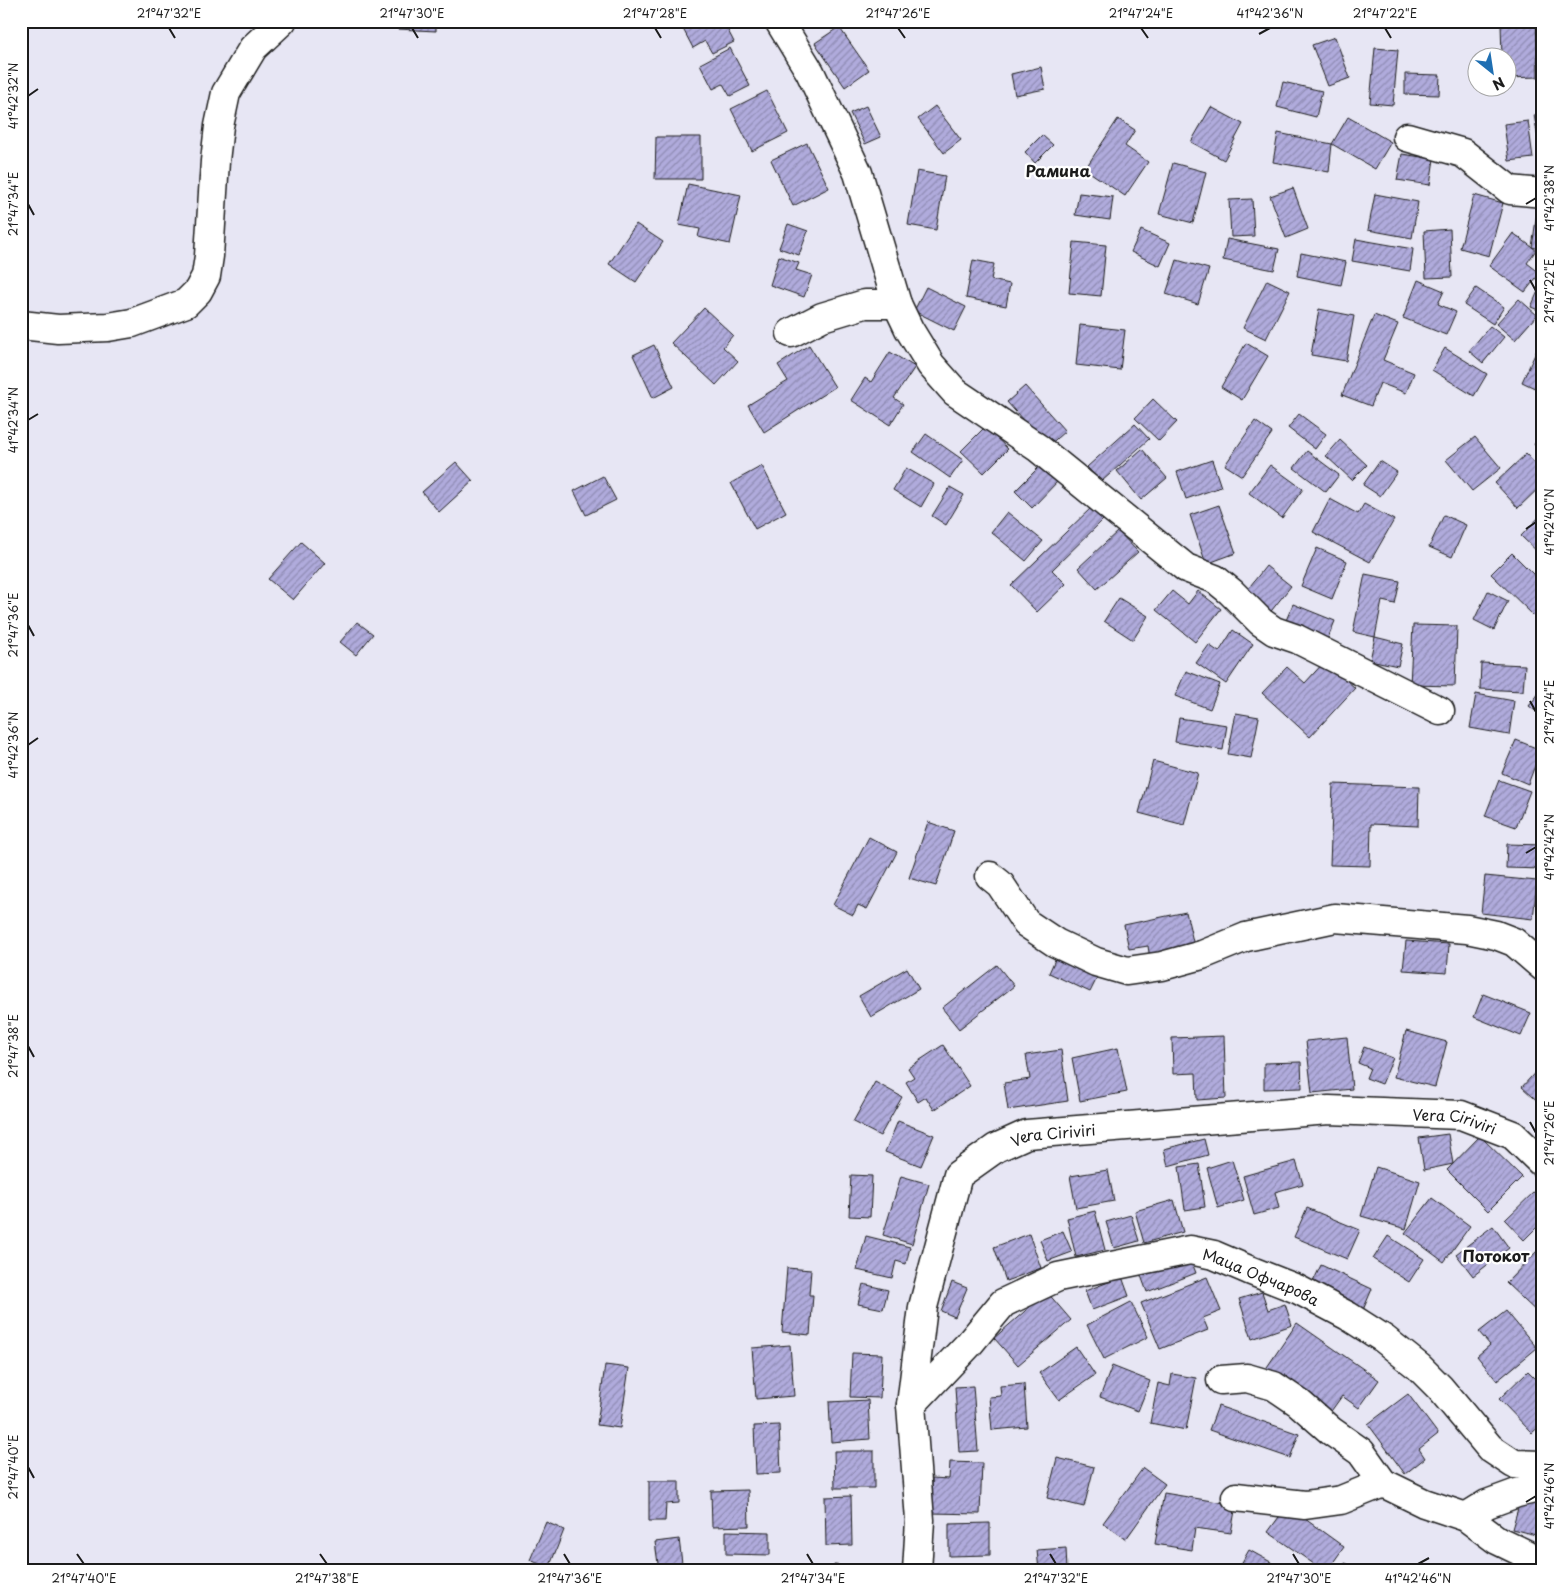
<svg xmlns="http://www.w3.org/2000/svg" width="1564" height="1592" font-family="'Playpen Sans',sans-serif">
<style>
.building{fill:url(#building-hatch);stroke:#1c1c1c}
.lines{fill:none;stroke-linecap:round;stroke-linejoin:round}
.minor-casing{stroke:#1c1c1c;stroke-width:31}
.minor{stroke:#fff;stroke-width:28}
.ticks{fill:none;stroke:#1c1c1c;stroke-width:2}
.labels{text-anchor:middle;dominant-baseline:central;stroke-width:4.5;stroke-linejoin:round;paint-order:stroke}
.street-label{font-size:15px;fill:#1c1c1c;stroke:#fff}
.neighbourhood-label{font-size:16px;font-weight:bold;fill:#1c1c1c;stroke:#fff}
.neatline{fill:none;stroke:#1c1c1c;stroke-width:2}
.ticks-label{font-size:12px;text-anchor:middle;fill:#1c1c1c}
</style>
<defs>
<pattern id="building-hatch" width="6" height="6" patternUnits="userSpaceOnUse" patternTransform="scale(1.25)"><rect width="6" height="6" fill="#b0abdc"/><path d="M-1 1l2-2M0 6l6-6M5 7l2-2" fill="none" stroke="#8e8ab2"/></pattern>
</defs>
<rect width="100%" height="100%" fill="#e7e6f4"/>
<filter id="ink" filterUnits="userSpaceOnUse"><feTurbulence type="fractalNoise" baseFrequency=".02" numOctaves="2"/><feDisplacementMap in="SourceGraphic" scale="10" xChannelSelector="R" yChannelSelector="G"/><feConvolveMatrix kernelMatrix="1 2 1 2 8 2 1 2 1" color-interpolation-filters="sRGB"/></filter>
<g filter="url(#ink)">
<path class="building" d="M397 21H436V31L397 29Z
M688 21H723L734 42 712 53 705 41 693 48 681 25Z
M1536 22 1538 77 1506 78V58H1502L1501 24Z
M839 27 869 70 845 87 815 43Z
M1335 37 1350 78 1328 86 1312 45Z
M730 48 750 86 730 96 723 84 713 89 700 64Z
M1375 48 1398 50 1393 105 1370 103Z
M1041 67 1045 89 1015 95 1011 74Z
M1405 74 1440 75 1439 95 1405 94Z
M1283 82 1322 91 1316 117 1277 107Z
M767 91 788 133 752 151 731 109Z
M866 106 881 137 865 144 850 113Z
M935 106 961 140 944 153 918 119Z
M1211 107 1243 124 1224 160 1191 142Z
M1543 114V150H1540L1534 115Z
M1348 117 1391 142 1375 169 1332 144Z
M1118 119 1135 130 1125 146 1148 162 1125 196 1085 169Z
M1528 121 1533 158 1509 161 1504 124Z
M1278 133 1332 144 1329 172 1273 162Z
M1042 135 1053 145 1035 163 1025 152Z
M656 137H701V179H655Z
M807 143 829 188 793 206 771 160Z
M1402 154 1434 159 1430 185 1397 180Z
M1173 163 1206 172 1193 223 1159 214Z
M917 171 945 176 936 230 908 225Z
M688 184 741 195 730 244 698 237 700 229 679 225Z
M1293 188 1308 229 1286 238 1270 196Z
M1079 193 1113 197 1110 220 1075 215Z
M1375 194 1418 202 1412 238 1368 230Z
M1474 195 1503 203 1489 256 1460 248Z
M1252 199 1254 236 1231 237 1229 200Z
M1538 206 1543 207V250L1532 247Z
M636 224 663 242 636 282 609 264Z
M788 224 808 231 799 255 779 248Z
M1450 229 1452 277 1426 278 1424 231Z
M1141 230 1170 243 1160 266 1131 252Z
M1513 233 1536 250 1527 263 1540 273 1525 292 1489 266Z
M1227 239 1279 249 1274 270 1223 260Z
M1356 239 1413 249 1410 271 1352 261Z
M1074 242 1106 245 1101 296 1069 293Z
M1301 253 1346 262 1341 285 1297 276Z
M779 256 799 263 796 270 812 275 804 297 770 285Z
M973 260 994 264 991 280 1010 284 1006 306 966 298Z
M1177 260 1209 269 1198 304 1166 294Z
M1267 280 1290 291 1266 339 1243 328Z
M1418 280 1444 291 1438 304 1456 312 1446 335 1403 318Z
M926 287 966 307 954 331 914 311Z
M1476 288 1504 307 1493 324 1464 305Z
M1539 289 1543 290V312L1531 307Z
M1519 299 1537 315 1515 340 1496 324Z
M704 308 733 335 723 347 738 361 716 385 671 343Z
M1319 309 1354 316 1346 361 1311 355Z
M1374 315 1398 324 1383 360 1414 373 1406 393 1380 383 1371 406 1342 395Z
M1080 325 1125 330 1120 370 1076 365Z
M1490 326 1504 337 1483 363 1469 351Z
M1246 343 1268 356 1242 400 1221 387Z
M654 345 674 387 653 398 633 355Z
M809 345 835 387 764 432 748 405 788 381 778 365Z
M1445 348 1487 374 1474 396 1432 370Z
M1537 350 1543 353V392L1522 382Z
M890 352 915 367 894 398 903 404 890 425 851 400 865 378 871 382Z
M1025 386 1065 431 1047 447 1007 402Z
M1153 399 1177 422 1159 441 1135 418Z
M1299 414 1326 434 1315 449 1288 428Z
M1255 421 1272 433 1242 476 1225 465Z
M1135 424 1149 439 1101 482 1087 467Z
M985 427 1008 449 984 473 961 451Z
M926 434 963 460 950 478 913 452Z
M1475 437 1501 468 1472 491 1446 460Z
M1543 438V456L1534 444Z
M1340 440 1367 465 1352 480 1326 456Z
M1142 449 1167 478 1141 500 1117 471Z
M1307 451 1339 475 1326 492 1294 468Z
M1526 454 1543 472V484L1518 508 1495 483Z
M1212 460 1221 487 1186 499 1177 472Z
M1380 461 1397 472 1380 496 1363 485Z
M456 462 473 481 439 512 422 492Z
M1043 463 1060 479 1032 508 1015 491Z
M1270 465 1303 489 1282 518 1249 493Z
M762 466 786 512 755 529 731 483Z
M906 468 934 484 921 507 893 490Z
M603 476 616 500 586 515 574 491Z
M950 487 964 495 946 525 932 516Z
M1330 499 1358 514 1364 504 1394 520 1370 562 1313 532Z
M1219 505 1236 553 1206 564 1190 515Z
M1092 507 1104 519 1052 570 1066 584 1037 612 1011 585Z
M1007 512 1043 541 1026 561 991 532Z
M1543 513V557L1521 536Z
M1444 515 1466 525 1452 557 1429 547Z
M1118 531 1138 552 1097 589 1078 568Z
M301 542 325 563 293 600 268 579Z
M1317 548 1347 561 1332 599 1301 586Z
M1512 553 1543 584V608L1534 616 1491 574Z
M1266 566 1291 586 1268 615 1243 595Z
M1365 574 1400 581 1395 604 1382 601 1375 637 1353 632Z
M1172 591 1188 604 1198 591 1221 609 1195 642 1156 610Z
M1488 591 1508 601 1494 630 1474 620Z
M1119 598 1148 616 1133 640 1104 621Z
M1293 604 1335 621 1326 643 1284 625Z
M357 622 373 634 356 655 340 642Z
M1413 625 1457 626 1455 686 1410 685Z
M1233 630 1253 644 1226 684 1196 663 1209 645 1219 652Z
M1375 637 1403 644 1398 666 1370 660Z
M1325 661 1355 688 1310 737 1262 693 1287 667 1305 683Z
M1481 663 1525 665 1523 691 1480 689Z
M1186 671 1220 684 1210 709 1175 696Z
M1543 688V717L1529 706Z
M1476 694 1514 701 1509 735 1470 728Z
M1236 713 1259 717 1251 758 1228 754Z
M1179 718 1227 725 1223 750 1175 742Z
M1516 740 1541 750 1528 784 1502 773Z
M1153 761 1198 773 1184 825 1139 813Z
M1499 780 1530 791 1516 827 1485 816Z
M1543 783V807L1535 804Z
M1333 784 1419 787 1418 826 1371 824 1370 866 1330 865Z
M928 822 954 831 936 886 909 878Z
M869 837 897 852 867 909 858 905 853 915 833 905Z
M1507 844 1543 845V869L1506 868Z
M1485 876 1537 881 1533 919 1481 913Z
M1186 912 1195 950 1150 959 1148 946 1129 949 1124 925Z
M1406 941 1449 944 1447 973 1403 970Z
M1057 955 1099 974 1090 992 1049 973Z
M997 965 1014 986 959 1029 942 1008Z
M907 968 919 989 871 1017 859 996Z
M1483 994 1531 1013 1521 1036 1474 1017Z
M1406 1031 1447 1042 1435 1087 1394 1077Z
M1224 1036 1226 1098 1197 1100 1196 1073 1173 1074 1172 1038Z
M1347 1037 1352 1089 1312 1093 1306 1041Z
M943 1045 970 1086 934 1110 926 1097 918 1102 906 1082 914 1077 908 1068Z
M1364 1047 1393 1058 1382 1084 1366 1078 1370 1068 1358 1063Z
M1118 1048 1127 1092 1080 1101 1072 1058Z
M1061 1050 1068 1101 1008 1110 1004 1083 1030 1079 1026 1055Z
M1301 1062 1302 1088 1264 1089V1063Z
M1539 1068 1543 1071V1106L1522 1087Z
M875 1082 902 1097 880 1136 853 1122Z
M898 1121 934 1135 921 1166 885 1152Z
M1448 1134 1453 1164 1424 1170 1419 1138Z
M1480 1136 1522 1177 1488 1211 1447 1170Z
M1204 1139 1208 1155 1168 1166 1164 1149Z
M1232 1160 1244 1200 1218 1208 1207 1168Z
M1296 1161 1303 1184 1275 1192 1279 1208 1254 1215 1243 1176Z
M1199 1164 1205 1207 1185 1210 1179 1167Z
M1376 1167 1420 1181 1406 1229 1361 1216Z
M1108 1170 1114 1201 1076 1208 1070 1176Z
M851 1175 872 1176 870 1217 849 1216Z
M901 1176 929 1184 912 1244 883 1235Z
M1535 1191 1543 1200V1221L1524 1240 1505 1220Z
M1432 1198 1470 1226 1444 1262 1405 1233Z
M1174 1200 1183 1232 1144 1243 1135 1211Z
M1307 1208 1360 1230 1347 1259 1294 1237Z
M1095 1211 1105 1250 1076 1257 1067 1218Z
M1131 1215 1139 1241 1114 1248 1106 1222Z
M1493 1226 1509 1248 1473 1276 1456 1254Z
M1063 1231 1072 1252 1048 1261 1040 1240Z
M1029 1234 1041 1268 1006 1281 994 1247Z
M866 1236 910 1247 906 1264 896 1261 892 1278 857 1270Z
M1388 1236 1424 1259 1409 1282 1373 1259Z
M1539 1249 1543 1253V1314L1541 1316 1506 1283Z
M1189 1255 1196 1273 1147 1292 1140 1273Z
M1321 1265 1372 1289 1363 1310 1311 1286Z
M787 1268 811 1270 809 1295H813L810 1335 782 1332Z
M1122 1277 1129 1296 1092 1310 1085 1291Z
M1207 1277 1221 1311 1203 1318 1208 1330 1160 1349 1141 1303Z
M952 1282 967 1288 955 1317 941 1311Z
M863 1284 888 1290 883 1309 858 1304Z
M1047 1292 1071 1320 1018 1365 994 1338Z
M1262 1292 1268 1310 1285 1304 1292 1325 1252 1339 1239 1299Z
M1131 1302 1148 1337 1104 1359 1087 1325Z
M1506 1311 1537 1348 1497 1381 1477 1356 1490 1345 1479 1332Z
M1297 1323 1379 1380 1359 1408 1342 1396 1329 1414 1265 1370Z
M790 1345 794 1396 756 1399 752 1348Z
M1076 1347 1095 1375 1059 1400 1039 1373Z
M852 1353 882 1354 880 1398 850 1397Z
M605 1365 629 1368 620 1428 597 1425Z
M1112 1366 1150 1381 1138 1411 1100 1397Z
M1528 1371 1543 1386V1423L1532 1433 1499 1399Z
M1172 1374 1196 1378 1186 1430 1150 1423 1158 1383 1170 1386Z
M1024 1384 1027 1427 992 1430 989 1397 1001 1396 1000 1386Z
M973 1386 978 1451 959 1452 955 1387Z
M1408 1394 1438 1434 1419 1449 1425 1458 1405 1474 1368 1424Z
M868 1400 870 1439 831 1442 829 1402Z
M1218 1406 1299 1434 1290 1458 1209 1430Z
M779 1425 781 1473 756 1474 754 1426Z
M834 1451H874V1488H835Z
M1057 1458 1094 1467 1084 1507 1047 1498Z
M950 1462 982 1463 980 1514 931 1513 932 1478 949 1479Z
M1143 1468 1165 1484 1126 1539 1103 1523Z
M649 1481H679V1503L666 1504 665 1521H649Z
M748 1490 749 1526 712 1527 711 1491Z
M1164 1493 1236 1505 1231 1533 1195 1528 1192 1550 1155 1544Z
M851 1496 852 1545 826 1546 825 1497Z
M1521 1498 1543 1504V1537L1512 1529Z
M1287 1506 1344 1547 1327 1571H1324L1268 1532Z
M546 1522 564 1530 549 1568 530 1560Z
M990 1523V1555L949 1556V1524Z
M726 1531 770 1532V1555L726 1554Z
M679 1539 683 1571H659L655 1542Z
M1066 1548 1067 1571H1039L1037 1550Z
M1249 1550 1287 1571H1237Z
M1345 1563 1364 1571H1342Z
M834 1565 858 1567 857 1571H833Z"/>
<g class="lines">
<g class="minor-casing">
<g id="minor">
<path d="M779 21 810 72 858 173 897 304 909 329 931 365 955 392 1038 448 1186 568 1215 579 1231 592 1261 622 1274 631 1297 639 1440 711"/>
<path d="M1407 137 1463 153 1510 190 1543 193"/>
<path d="M21 325 58 329 108 327 132 323 186 303 198 291 206 276 209 256 215 161 219 126 226 93 253 48 282 21"/>
<path d="M791 333 822 317 865 304H897"/>
<path d="M990 876 1000 884 1026 923 1056 943 1096 962 1127 971 1162 966 1202 955 1246 937 1335 918 1467 929 1496 935 1514 942 1543 967"/>
<path d="M1221 1380 1247 1378 1274 1386 1299 1403 1331 1431 1361 1452 1383 1483 1424 1503 1466 1517 1497 1540 1526 1554 1543 1565"/>
<path id="s1" d="M911 1405 969 1344 1003 1303 1058 1277 1190 1250 1214 1255 1249 1270 1297 1289 1348 1316 1384 1339 1419 1367 1440 1388 1490 1448 1514 1464 1543 1465"/>
<path d="M1236 1497 1305 1505 1341 1500 1383 1483"/>
<path d="M1466 1517 1487 1504 1517 1493 1543 1487"/>
<path id="s2" d="M917 1571 920 1520 911 1405 923 1307 958 1175 996 1148 1027 1134 1329 1110 1461 1115 1513 1135 1543 1164"/>
</g>
</g>
<use href="#minor" class="minor"/>
</g>
</g>
<path class="ticks" d="M169 28 175 38M412 28 418 38M655 28 661 38M898 28 905 38M1141 28 1148 38M1385 28 1391 38M1259 34 1270 28M28 96 38 89M28 204 34 215M1526 204 1536 198M1530 280 1536 291M28 420 38 414M1526 529 1536 522M28 625 34 636M1530 701 1536 712M28 745 38 738M1526 853 1536 847M28 1046 34 1057M1530 1122 1536 1133M28 1467 34 1478M1526 1502 1536 1496M77 1554 84 1564M320 1554 327 1564M564 1554 570 1564M807 1554 813 1564M1050 1554 1056 1564M1293 1554 1299 1564M1418 1564 1429 1558"/>
<g class="labels">
<g class="street-label">
<text stroke="none"><textPath href="#s2" startOffset="912">Vera Ciriviri</textPath></text>
<text stroke="none"><textPath href="#s2" startOffset="508">Vera Ciriviri</textPath></text>
<text stroke="none"><textPath href="#s1" startOffset="409">Маца Офчарова</textPath></text>
</g>
<g class="neighbourhood-label">
<text x="1058" y="170">Рамина</text>
<text x="1496" y="1255">Потокот</text>
</g>
</g>
<rect width="1564" height="1592" fill="none" stroke="#fff" stroke-width="55"/>
<g transform="translate(1492 72) rotate(150)"><circle r="24" fill="#ffffff" stroke="#a4a4a4"/>
<path d="M0-4L9 19L0 12L-9 19Z" fill="#1f6fb2"/>
<text y="-8" font-size="14" font-weight="bold" text-anchor="middle" fill="#1c1c1c">N</text>
</g>
<rect x="28" y="28" width="1508" height="1536" class="neatline"/>
<g class="ticks-label">
<text x="169" y="18">21°47'32"E</text>
<text x="412" y="18">21°47'30"E</text>
<text x="655" y="18">21°47'28"E</text>
<text x="898" y="18">21°47'26"E</text>
<text x="1141" y="18">21°47'24"E</text>
<text x="1270" y="18">41°42'36"N</text>
<text x="1385" y="18">21°47'22"E</text>
<text transform="translate(14 96) rotate(-90)" y="4">41°42'32"N</text>
<text transform="translate(1550 198) rotate(-90)" y="4">41°42'38"N</text>
<text transform="translate(14 204) rotate(-90)" y="4">21°47'34"E</text>
<text transform="translate(1550 291) rotate(-90)" y="4">21°47'22"E</text>
<text transform="translate(14 420) rotate(-90)" y="4">41°42'34"N</text>
<text transform="translate(1550 522) rotate(-90)" y="4">41°42'40"N</text>
<text transform="translate(14 625) rotate(-90)" y="4">21°47'36"E</text>
<text transform="translate(1550 712) rotate(-90)" y="4">21°47'24"E</text>
<text transform="translate(14 745) rotate(-90)" y="4">41°42'36"N</text>
<text transform="translate(1550 847) rotate(-90)" y="4">41°42'42"N</text>
<text transform="translate(14 1046) rotate(-90)" y="4">21°47'38"E</text>
<text transform="translate(1550 1133) rotate(-90)" y="4">21°47'26"E</text>
<text transform="translate(14 1467) rotate(-90)" y="4">21°47'40"E</text>
<text transform="translate(1550 1496) rotate(-90)" y="4">41°42'46"N</text>
<text x="84" y="1583">21°47'40"E</text>
<text x="327" y="1583">21°47'38"E</text>
<text x="570" y="1583">21°47'36"E</text>
<text x="813" y="1583">21°47'34"E</text>
<text x="1056" y="1583">21°47'32"E</text>
<text x="1299" y="1583">21°47'30"E</text>
<text x="1418" y="1583">41°42'46"N</text>
</g>
</svg>
